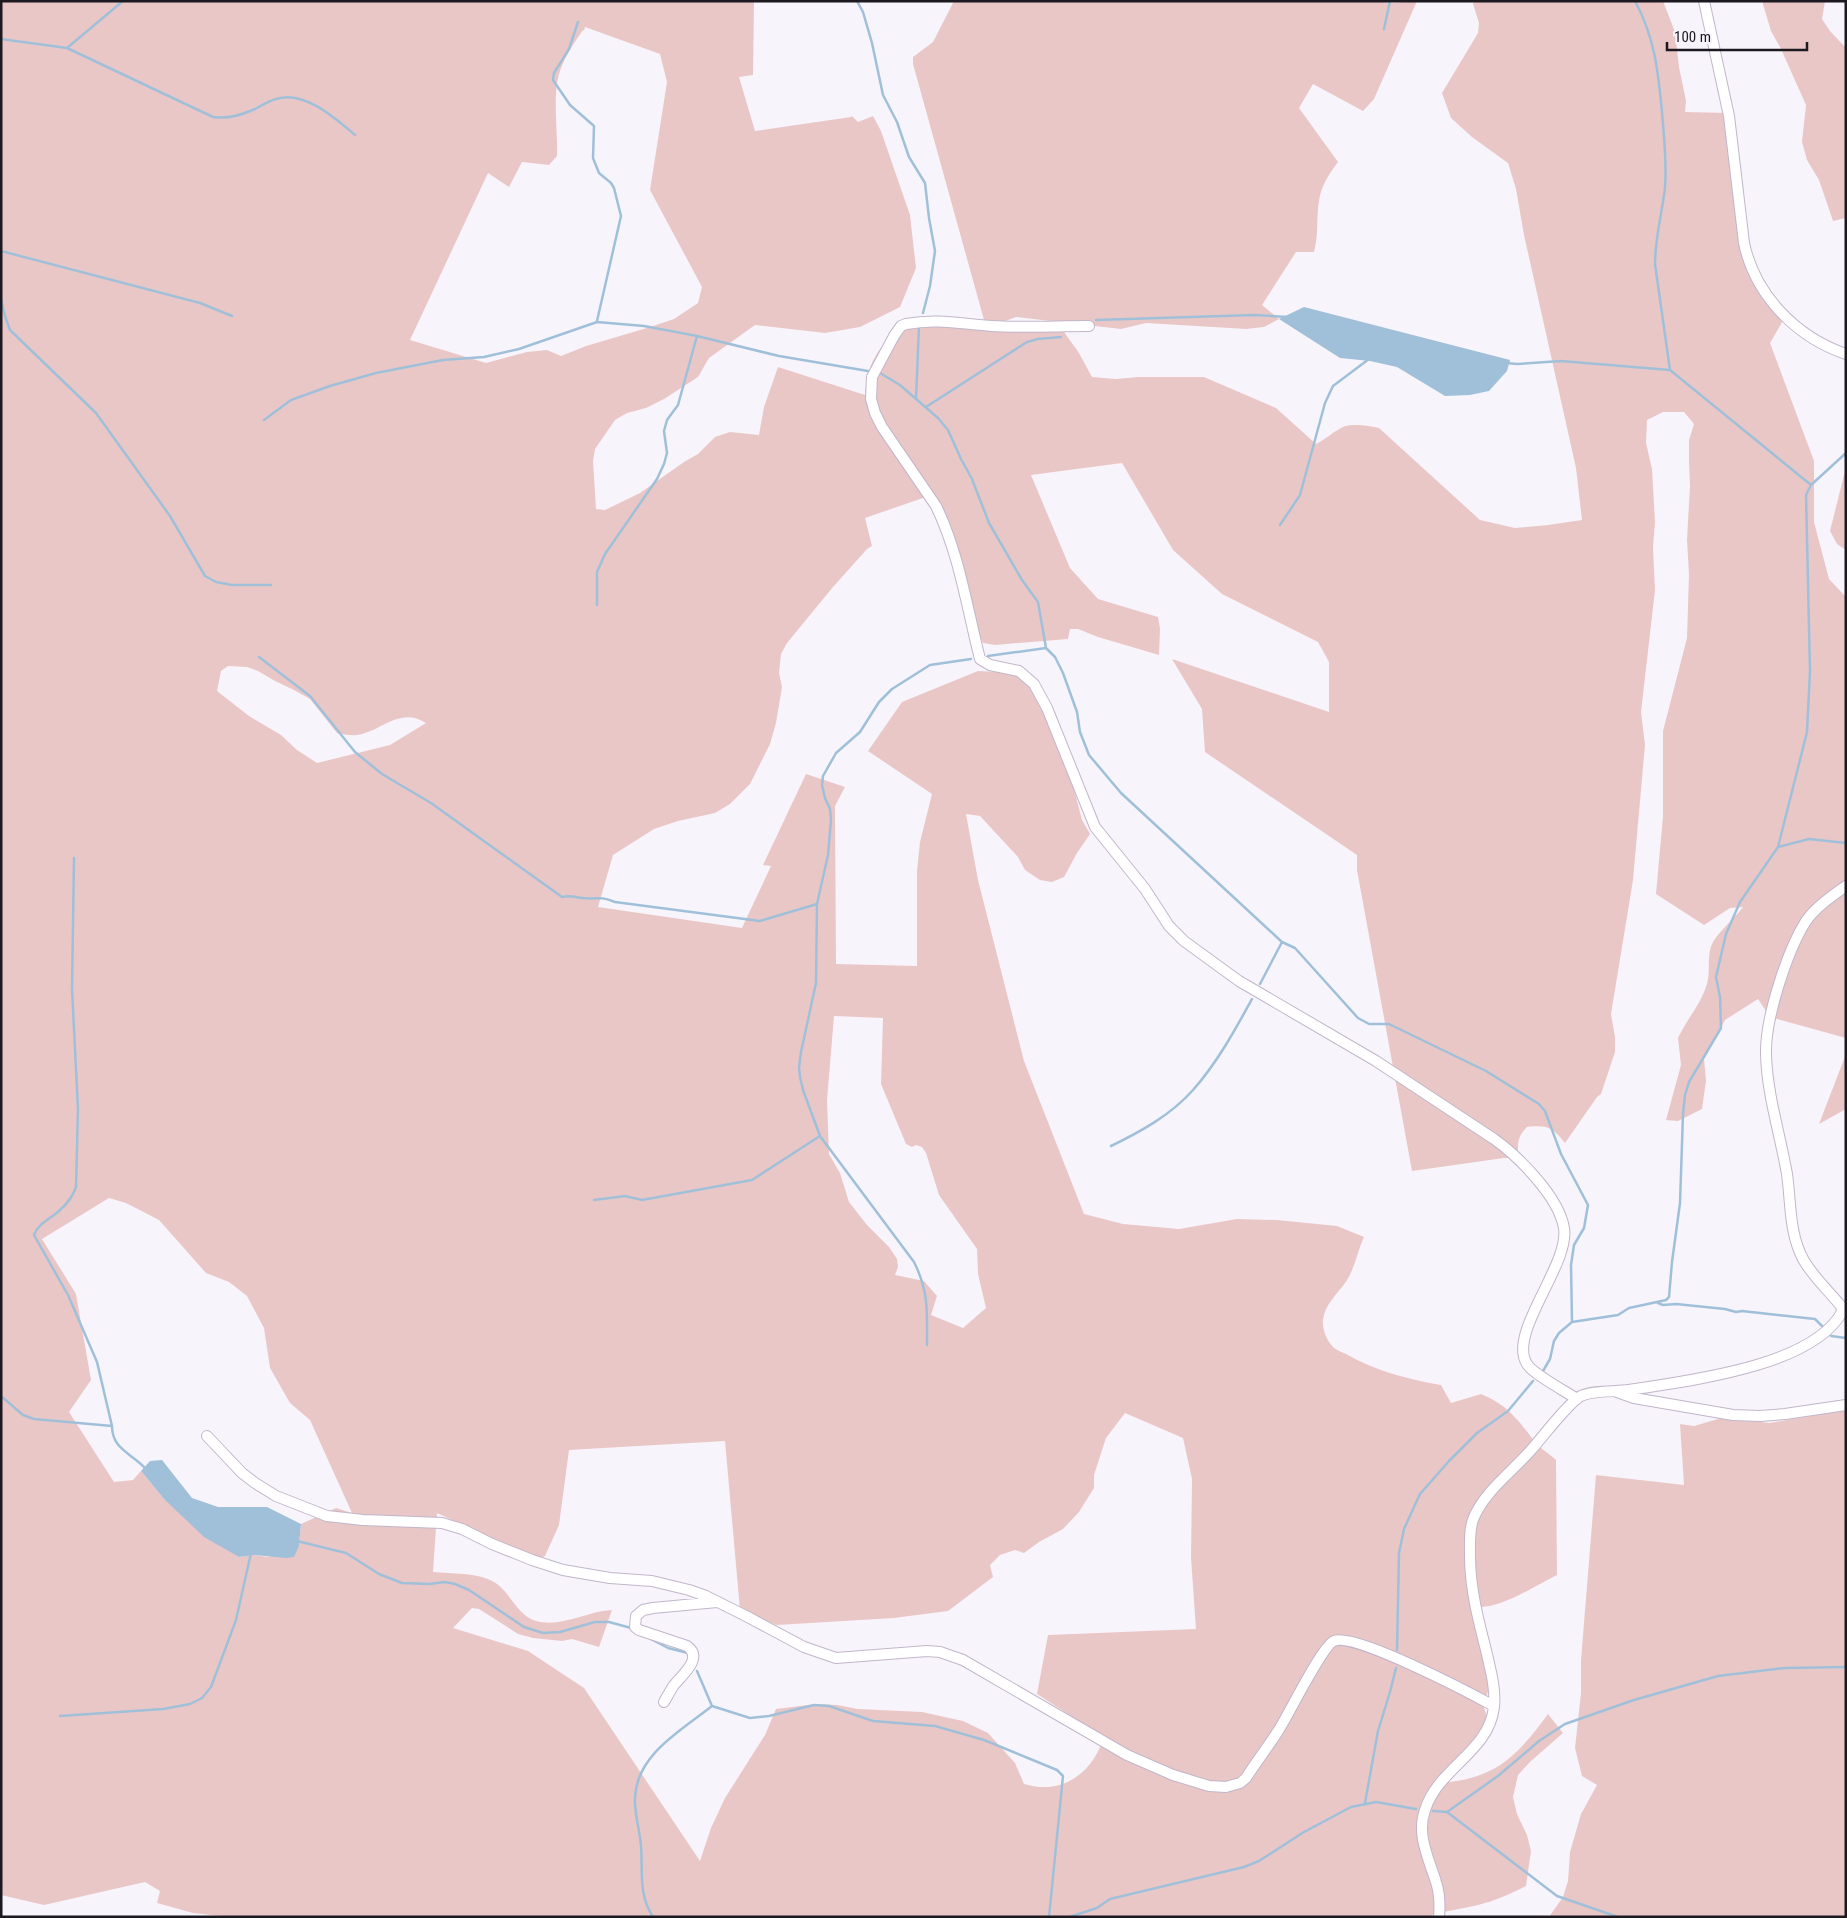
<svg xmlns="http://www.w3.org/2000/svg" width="1847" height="1918" font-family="'Roboto Condensed',sans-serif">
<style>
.green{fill:#eac7c7;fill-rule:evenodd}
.water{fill:#a0c0d9}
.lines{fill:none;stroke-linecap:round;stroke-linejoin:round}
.stream{stroke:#a0c0d9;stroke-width:2.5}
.street-casing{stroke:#c1b6ca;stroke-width:12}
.street{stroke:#fff;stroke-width:10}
</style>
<rect width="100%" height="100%" fill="#f8f4fc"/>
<path class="green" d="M1 1H754L753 75 739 77 755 131 851 117 852 116 858 122 873 116 881 131 910 215 916 268 900 307 860 327 825 333 755 325 709 358 698 377 664 399 646 408 627 413 615 420 595 449 593 461 596 509 605 510 640 493 684 462 698 454 715 437 730 432 759 435 764 407 778 367 865 395C868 359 878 352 899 325H911L1064 332 1079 353 1092 377 1116 379 1138 377H1204L1276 408 1316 444C1326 439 1334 431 1343 427 1350 423 1371 426 1379 428L1480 520 1515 528 1548 525 1582 520 1576 468 1524 235 1516 189 1508 163 1472 137 1451 118 1442 93 1478 33 1479 23 1473 4 1474 1H1663L1675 32 1679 67 1686 101 1685 112 1729 113 1742 249 1785 317 1770 343 1814 461V522L1829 579 1846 597V1038L1770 1017 1758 999 1725 1020 1704 1059 1706 1081 1702 1109 1678 1121 1666 1120 1681 1065 1678 1038C1687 1019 1701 1004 1707 984 1711 970 1706 954 1713 942 1721 929 1734 919 1743 907L1730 908 1704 925 1656 894 1663 816V731L1687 638 1689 575 1687 540 1690 486 1689 462V440L1694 424 1684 412H1663L1647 420 1646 443 1652 469 1655 522 1653 548 1655 590 1641 712 1645 745 1633 880 1611 1014 1615 1037V1052L1601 1094 1597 1097 1565 1143C1552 1127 1548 1125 1527 1127 1517 1137 1517 1145 1519 1158H1504L1412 1171 1357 870V855L1205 752 1202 709 1172 659 1329 712V662L1318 642 1222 594 1173 550 1122 463 1031 475 1070 568 1098 599 1158 617 1160 629 1159 655 1098 637 1078 629H1070L1068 639 995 645 983 643 962 596 955 576 945 534 931 498H923L865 518 872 546 867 549 833 587 787 643 781 654 779 673 782 687 776 723 770 744 750 784 730 804 715 813 678 821 654 829 613 855 598 907 742 928 771 866 763 865 806 774 845 787 835 806 836 964 917 966V871L920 842 932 794 868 751 902 702 978 671 1019 673 1037 681 1067 762 1082 820 1090 834 1077 853 1064 877 1052 882 1040 880 1025 870 1018 857 980 816 966 814 978 880 1024 1061 1084 1214 1123 1224 1179 1229 1237 1219 1277 1220 1337 1226 1364 1237C1357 1252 1355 1269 1345 1283 1337 1294 1325 1305 1323 1319 1322 1328 1326 1340 1333 1347 1336 1350 1342 1352 1346 1354 1376 1371 1407 1379 1441 1385L1451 1403 1481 1394C1508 1405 1518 1420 1535 1442 1541 1449 1550 1454 1556 1460L1557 1575C1532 1587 1501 1610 1472 1607L1491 1682 1487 1695 1480 1697 1489 1722 1441 1783C1497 1778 1516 1757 1548 1714L1563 1733 1530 1762 1518 1775 1513 1797 1517 1814 1527 1835 1531 1851 1526 1886C1510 1894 1495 1901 1478 1905 1463 1909 1448 1910 1432 1915V1917H229L193 1913 157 1903 160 1891 145 1882 44 1905 1 1895ZM585 27 660 54 667 82 650 190 702 287 698 303 674 319 647 328 586 346 561 356 547 350 527 352 486 363 410 340 488 173 509 187 522 162 549 165 557 156C558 131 552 94 560 71 565 56 574 43 583 30L584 31ZM228 666 247 667 258 671 275 681 294 690 310 699 337 733C343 734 350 736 357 735 382 731 400 706 426 723L390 745 317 763 297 750 281 735 249 716 217 691 221 671ZM834 1016 883 1018 881 1084 906 1144 912 1147 916 1145 922 1147 926 1153 939 1195 977 1249 978 1274 986 1308 963 1328 931 1315 937 1296 924 1281 895 1275 898 1267 897 1259 889 1247 867 1225 849 1202 840 1173 829 1154 827 1100ZM109 1198 126 1203 159 1220 206 1273 229 1282 247 1296 264 1328 270 1368 290 1403 310 1420 352 1513 336 1508 301 1524 299 1546 268 1557 254 1555 239 1557 164 1499 141 1471 133 1480 114 1482 69 1412 91 1380 76 1294 42 1239ZM1125 1413 1183 1438 1192 1479 1191 1558 1196 1629 1048 1635 1037 1694 1082 1723 1103 1740C1090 1776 1060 1795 1024 1784L1015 1763 988 1733 963 1721 922 1712 858 1709 837 1705 816 1704 776 1709 765 1735 725 1798 711 1828 700 1861 584 1688 528 1651 453 1628 472 1608 479 1609 518 1634 533 1638 562 1641 572 1639 599 1647 612 1610C587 1611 561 1628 536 1621 517 1616 510 1591 494 1582 477 1572 452 1574 433 1572L437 1513 538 1559 545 1556 559 1525 569 1450 725 1441 740 1610 777 1625 894 1618 948 1611 993 1577 990 1565 1000 1555 1015 1550 1024 1553 1039 1542 1063 1529 1079 1512 1094 1488V1475L1106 1438Z
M954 1H1376L1391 3 1417 1 1374 99 1363 111 1313 84 1299 108 1338 162C1329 174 1321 186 1319 201 1316 218 1319 234 1314 252H1296L1262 305 1279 319 1264 327 1246 329 1146 323 1121 329 1016 317 1005 321 984 320 913 64V57L933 42Z
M1762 1H1825L1822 19 1830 31 1846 48V218L1833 221 1819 180 1807 160 1802 142 1806 105 1781 49 1771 31Z
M1846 467V550L1837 544 1830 531Z
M1846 1054V1109L1819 1124Z
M1846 1410V1917H1549L1563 1897 1568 1881 1570 1852 1581 1814 1597 1785 1582 1776 1575 1748 1581 1693V1660L1596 1475 1684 1485 1680 1424 1694 1426 1725 1417 1769 1423Z"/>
<path class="water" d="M1304 307 1510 360 1507 371 1489 391 1470 395 1445 396 1397 367 1370 361 1340 358 1279 319Z
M162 1460 192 1498 218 1507H267L301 1524 299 1546 294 1557 286 1558 254 1555 239 1557 204 1537 164 1499 141 1471 150 1461Z"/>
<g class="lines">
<path class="stream" d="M857 1 863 12 872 43 883 95 897 122 909 157 925 183 929 218 935 251 930 286 923 313
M1635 1C1655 38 1658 71 1662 112 1664 138 1667 162 1665 188 1662 213 1655 238 1655 264L1670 370
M578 22 569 49 554 73 553 80 570 105 594 126 593 158 599 173 611 183 614 188 621 216 597 321
M1384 29 1390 1
M1 39 67 48 213 117C229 119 241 115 255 109 262 105 269 101 276 99 304 90 335 118 355 135
M67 48 123 1
M1 251 200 303 232 316
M1 299 5 316 10 330 96 413 170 516 205 576 216 582 232 585H271
M1096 320 1254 315 1288 317
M1506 363 1517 364 1561 361 1670 370 1811 485
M880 373 900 385 938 418 948 430 961 459 972 479 989 523 1022 580 1038 602 1046 648 1055 657 1063 673 1077 712 1080 732 1089 755 1121 793 1282 942 1295 948 1358 1018 1369 1024H1389L1486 1071 1539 1104 1545 1111 1561 1154 1588 1205 1584 1228 1574 1245 1571 1265 1572 1322
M916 399 919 326
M926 407 1027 342 1038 339 1061 337
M264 420 291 400 330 386 376 373 443 360 484 357 519 349 597 322 644 326 697 336 779 356 868 371
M1280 525 1300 495 1325 403 1333 386 1369 359
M597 605V572L605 554 657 479 664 464 667 453 664 431 667 420 678 405 697 336
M988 656 1046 648
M259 657 310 696 355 752 382 774 431 803 562 897C570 895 575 897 582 898 597 900 598 895 615 902L760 921 817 904
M1778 847 1809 839 1846 843
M74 858 72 989 78 1109 76 1187C73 1196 68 1203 60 1210 52 1218 38 1223 34 1235L68 1295 97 1362 112 1426C112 1449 131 1453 145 1468
M1260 984 1282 942
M1111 1146C1140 1132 1171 1115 1193 1090 1217 1063 1235 1030 1252 999
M594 1200 625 1196 642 1200 752 1180 820 1136
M1658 1303 1663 1305 1676 1304 1725 1309 1736 1312 1742 1311 1815 1319 1824 1328
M1831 1336 1846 1338
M927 1345C927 1312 929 1292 914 1262L820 1136 803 1090 800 1077 799 1067 801 1052 816 983 817 904 828 855 831 820 830 809 825 798 822 785 823 776 836 753 860 732 879 702 892 689 930 665 971 659
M1543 1371 1550 1359 1554 1341 1559 1333 1572 1322 1618 1315 1629 1308 1657 1302 1666 1300 1669 1297 1672 1262 1680 1203 1683 1114 1685 1095 1689 1082 1721 1028 1720 997 1716 977 1726 934 1740 902 1778 847 1807 732 1810 671 1806 495 1811 485 1846 453
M1 1396 23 1415 34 1419 112 1426
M297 1541 346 1553 379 1574 402 1583 429 1584 445 1582 455 1584 469 1590 524 1627 543 1633 560 1632 595 1622H609L631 1628
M649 1638 668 1648 688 1653
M1397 1650 1399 1553 1404 1529 1420 1494 1449 1461 1477 1433 1508 1411 1533 1381
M697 1671 712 1706
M712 1706 750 1718 769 1716 814 1705 829 1706 873 1721 935 1726 984 1740 1057 1770 1063 1776 1049 1917
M60 1716 163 1709 190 1704 202 1698 211 1687 236 1620 251 1553
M1365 1803 1378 1731 1390 1692 1396 1668
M1433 1811 1447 1812 1557 1896 1618 1917
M1447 1812 1498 1776 1539 1741 1565 1724 1634 1700 1718 1676 1785 1668 1846 1667
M653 1917C638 1894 643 1872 641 1846 640 1830 634 1814 635 1797 637 1754 682 1730 712 1706
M1069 1917 1097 1908 1110 1899 1244 1867 1259 1861 1304 1832 1351 1807 1376 1802 1416 1809"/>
<g class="street-casing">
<path id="street" d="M1704 1 1729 116 1744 243C1755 295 1796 337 1846 354
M1089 326C1057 326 1024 328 992 326 962 324 937 318 906 324L901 326 894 336 872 377 871 399 875 413 882 427 936 506C959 553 967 608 980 659L990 665 1019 671 1034 684 1047 708 1095 827 1145 889 1169 926 1184 941 1239 981 1376 1061 1494 1139C1518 1156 1559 1197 1564 1228 1570 1265 1507 1333 1527 1364 1533 1374 1565 1391 1577 1399
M1617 1392 1634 1398 1733 1415 1760 1416 1785 1414 1846 1405
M207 1436 242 1473 255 1483 276 1496 327 1516 363 1520 442 1523 462 1529 492 1544 532 1560 563 1570 610 1578 652 1581 689 1590 706 1596 746 1616 804 1647 836 1658 927 1651 940 1652 963 1660 1127 1755 1173 1775 1209 1786 1226 1787 1240 1783 1246 1778C1256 1762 1268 1747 1278 1731 1288 1716 1322 1646 1334 1641 1354 1632 1470 1693 1494 1706
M664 1702C667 1697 670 1691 674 1685 682 1675 704 1658 687 1646L639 1630 635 1627 636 1616 643 1610 653 1608 717 1602
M1439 1917C1440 1905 1440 1894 1436 1882 1429 1859 1416 1835 1425 1810 1438 1768 1489 1752 1494 1707 1496 1688 1490 1668 1486 1650 1478 1619 1470 1588 1470 1556 1470 1543 1469 1528 1474 1517 1486 1490 1512 1472 1531 1450 1541 1439 1570 1401 1581 1396 1593 1390 1616 1392 1629 1390 1686 1381 1812 1367 1842 1312L1841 1306C1828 1290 1813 1277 1803 1259 1789 1233 1791 1202 1787 1174 1780 1134 1767 1094 1766 1054 1765 1019 1787 951 1806 921 1816 907 1832 896 1846 886"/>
</g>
<use href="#street" class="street"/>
</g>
<rect width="1847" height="1918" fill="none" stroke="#1d1921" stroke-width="5"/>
<path d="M1667 42v8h140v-8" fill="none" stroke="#1d1921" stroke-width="2.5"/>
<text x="1674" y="42" font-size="15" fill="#1d1921" stroke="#f8f4fc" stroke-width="4" paint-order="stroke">100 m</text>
</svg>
